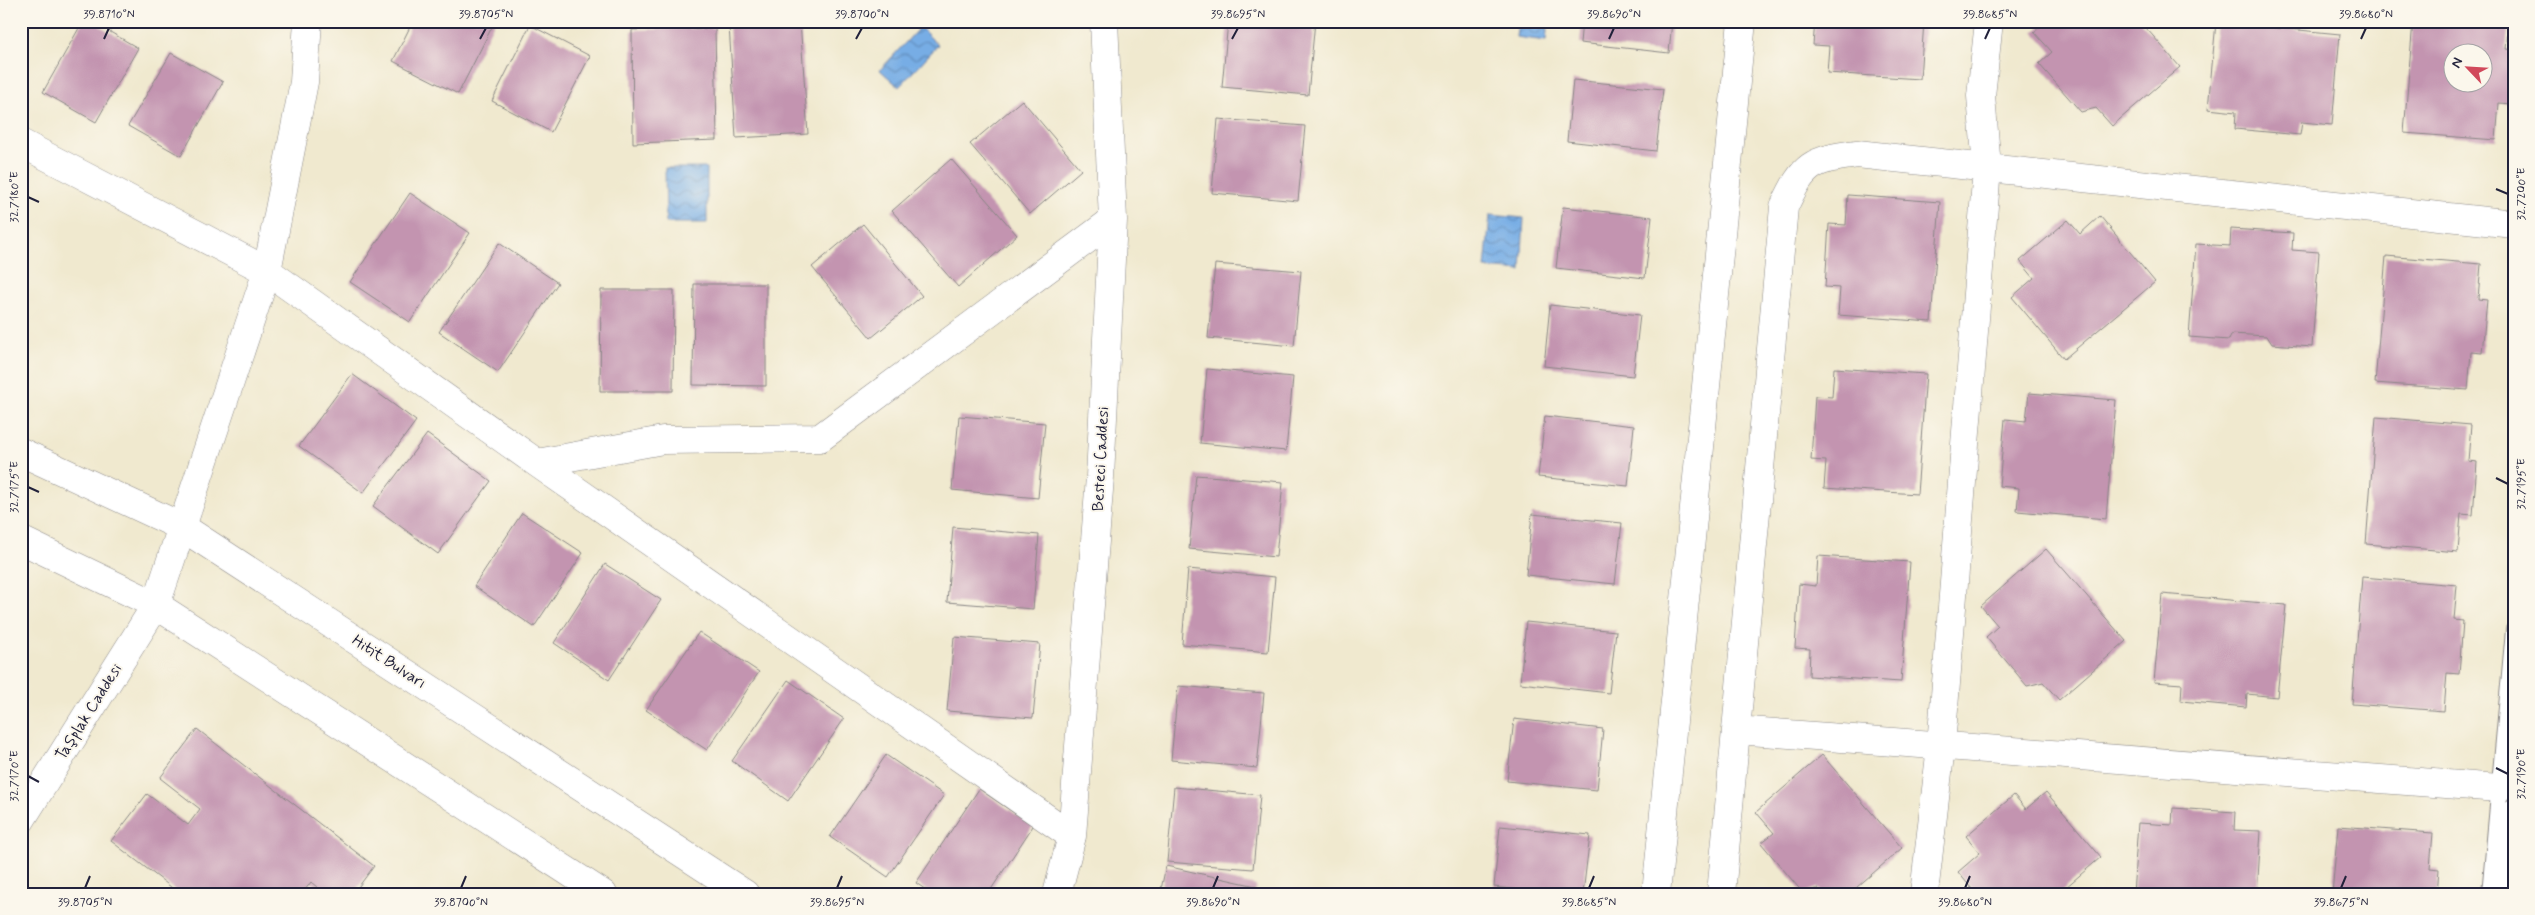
<svg xmlns="http://www.w3.org/2000/svg" width="2535" height="915" font-family="Mynerve,sans-serif">
<style>
.water{fill:url(#water-waves);stroke:#4c6890}
.building{fill:#c394b0;fill-rule:evenodd}
.lines{fill:none;stroke-linecap:round;stroke-linejoin:round}
.lane-casing{stroke:#898685;stroke-width:18}
.street-casing{stroke:#898685;stroke-width:29}
.secondary-casing{stroke:#898685;stroke-width:29}
.lane{stroke:#fff;stroke-width:16}
.street{stroke:#fff;stroke-width:28}
.secondary{stroke:#fff;stroke-width:28}
.ticks{fill:none;stroke:#22223b;stroke-width:2}
.labels{text-anchor:middle;dominant-baseline:central;stroke-width:4;stroke-linejoin:round;paint-order:stroke}
.street-label{font-size:16px;fill:#22223b;stroke:#fbf7ec}
.neatline{fill:none;stroke:#22223b;stroke-width:2}
.ticks-label{font-size:12px;text-anchor:middle;fill:#22223b}
</style>
<defs>
<pattern id="water-waves" width="16" height="10" patternUnits="userSpaceOnUse" patternTransform="scale(1.25)"><rect width="16" height="10" fill="#77ade5"/><path d="M0 5q4-4 8 0t8 0" fill="none" stroke="#618cbb"/></pattern>
</defs>
<rect width="100%" height="100%" fill="#fbf7ec"/>
<filter id="ink" filterUnits="userSpaceOnUse"><feTurbulence type="fractalNoise" baseFrequency=".02" numOctaves="2"/><feDisplacementMap in="SourceGraphic" scale="10" xChannelSelector="R" yChannelSelector="G"/><feConvolveMatrix kernelMatrix="1 2 1 2 8 2 1 2 1" color-interpolation-filters="sRGB"/></filter>
<filter id="wash" filterUnits="userSpaceOnUse"><feTurbulence type="fractalNoise" baseFrequency=".0096" numOctaves="4" result="noise"/><feDisplacementMap in="SourceGraphic" scale="20" xChannelSelector="R" yChannelSelector="G"/><feGaussianBlur stdDeviation="1.12" result="paint"/><feColorMatrix in="noise" values="0 0 0 0 0 0 0 0 0 0 0 0 0 0 0 0 0 1.4 0 .05"/><feComposite in="paint" operator="in"/></filter>
<g filter="url(#wash)">
<rect width="100%" height="100%" fill="#f0e9cf"/>
<path class="water" d="M1518 21H1548L1546 41 1516 37Z
M920 27 938 45 899 87 880 70Z
M665 168H707V223H666Z
M1490 215 1524 218 1521 271 1485 268Z"/>
<g id="blocks">
<path class="building" d="M83 21H91L138 48 96 122 43 92Z
M413 21H495L458 94 393 61Z
M800 21 808 134 736 138 729 25Z
M1228 21H1315L1308 95 1222 87Z
M1582 21H1672L1669 53 1580 43Z
M1815 21H1924L1920 79 1827 73 1829 46 1813 45Z
M2047 21H2140L2180 67 2112 126 2096 108 2081 112 2039 64 2052 52 2034 32Z
M2413 21H2509L2506 49 2514 50 2511 104 2499 103 2496 140 2404 133ZM2452 52H2482V82H2452Z
M2216 22 2340 34 2332 125 2302 122 2300 135 2235 129 2236 112 2208 109Z
M530 25 590 56 551 132 492 101Z
M715 28 717 140 633 143 632 30Z
M171 53 223 82 181 156 128 126Z
M1573 80 1663 89 1656 151 1567 141Z
M1022 100 1081 170 1030 214 970 144Z
M1218 119 1305 126 1298 201 1212 193Z
M951 159 1017 235 958 287 892 211Z
M410 193 470 233 410 322 350 282Z
M1848 195 1940 202 1931 322 1838 315 1840 288 1825 287 1829 224 1846 225Z
M1563 207 1652 217 1645 278 1556 268Z
M2100 216 2155 282 2064 359 2012 297 2034 278 2020 261 2068 220 2080 234Z
M863 224 922 296 871 338 812 267Z
M2231 229 2293 233 2292 250 2319 252 2312 347 2272 344 2267 336 2232 334 2229 340 2189 337 2196 244 2230 246Z
M499 243 558 283 498 372 439 332Z
M2386 256 2481 264 2478 299 2487 300 2482 353 2471 352 2468 390 2375 383Z
M1215 264 1301 271 1294 346 1208 338Z
M694 284H766V386L693 385Z
M601 290H674L673 391H600Z
M1550 305 1640 315 1633 376 1544 366Z
M1834 368 1926 374 1917 494 1824 488 1826 461 1811 460 1815 396 1832 397Z
M1207 369 1293 377 1286 451 1200 443Z
M352 374 416 421 363 493 299 446Z
M2029 393 2116 400 2106 519 2017 511 2019 488 1999 486 2005 419 2026 421Z
M959 416 1045 423 1038 498 952 490Z
M1545 416 1634 426 1628 486 1538 477Z
M2376 417 2471 425 2468 461 2477 462 2473 515 2461 514 2458 552 2366 544Z
M427 434 491 481 438 554 373 506Z
M1196 475 1283 482 1276 557 1189 549Z
M522 513 583 553 534 627 474 586Z
M1532 514 1622 523 1615 584 1526 575Z
M953 527 1039 535 1033 609 947 602Z
M2046 549 2126 641 2059 700 2043 682 2027 686 1986 637 1998 626 1981 606Z
M1818 556 1910 562 1901 682 1809 676 1810 649 1795 648 1799 584 1816 586Z
M605 564 661 600 609 680 554 643Z
M1188 569 1275 577 1268 652 1182 644Z
M2362 577 2457 585 2454 620 2463 621 2459 674 2447 673 2444 711 2352 704Z
M2162 594 2286 605 2277 697 2247 694 2246 707 2181 701 2182 684 2154 682Z
M1526 622 1616 631 1609 693 1520 683Z
M699 632 759 672 707 750 646 710Z
M954 637 1040 644 1033 718 947 711Z
M788 680 844 719 788 801 732 761Z
M1178 686 1264 693 1257 768 1171 760Z
M1514 719 1603 729 1597 790 1507 781Z
M197 729 374 866 353 894H325L311 882 302 894H180L111 841 147 794 188 825 200 809 160 778Z
M886 755 944 795 888 877 830 837Z
M1822 755 1902 848 1849 894H1823L1818 888 1803 893 1761 843 1774 833 1756 812Z
M1174 787 1260 795 1253 869 1167 862Z
M979 789 1033 826 988 894H932L916 883Z
M2046 792 2101 857 2058 894H1976L1958 872 1980 853 1966 836 2014 795 2026 809Z
M2173 808 2235 812 2234 830 2261 831 2257 894H2133L2138 823 2172 825Z
M1500 826 1590 835 1583 894H1557L1494 887Z
M2338 826 2433 833 2430 868 2439 869 2437 894H2332Z
M1166 866 1256 886 1255 894H1160Z"/>
</g>
</g>
<g filter="url(#ink)">
<use href="#blocks" fill-opacity="0" stroke="#898685" stroke-width="1"/>
<g class="lines">
<g class="lane-casing">
<path id="lane" d="M2490 894 2514 630"/>
</g>
<g class="street-casing">
<path id="street" d="M21 143 267 271 537 463 1072 836
M537 463 663 440 820 438 1113 220
M1736 730 2499 788
M21 820 156 605 267 271 304 82 308 21
M1057 894 1072 836 1100 477 1113 220 1104 21
M1656 894 1742 21
M1721 894 1784 207C1804 164 1811 160 1857 154L2514 224
M1924 894 1941 746 1987 168 1981 96 1989 21"/>
</g>
<g class="secondary-casing">
<path id="secondary" d="M21 452 182 527 745 894
M21 540 156 605 603 894
M2506 894 2514 813"/>
</g>
<use href="#lane" class="lane"/>
<use href="#street" class="street"/>
<use href="#secondary" class="secondary"/>
</g>
</g>
<path class="ticks" d="M104 39 109 28M480 39 486 28M856 39 862 28M1232 39 1238 28M1609 39 1614 28M1985 39 1990 28M2361 39 2366 28M2496 189 2508 194M28 197 39 202M2496 478 2508 484M28 487 39 492M2496 768 2508 774M28 776 39 782M85 888 90 876M461 888 466 876M837 888 842 876M1213 888 1218 876M1589 888 1594 876M1965 888 1970 876M2341 888 2346 876"/>
<g class="labels">
<g class="street-label">
<text transform="translate(1101 459) rotate(-87)">Besteci Caddesi</text>
<text transform="translate(389 662) rotate(33)">Hitit Bulvarı</text>
<text transform="translate(89 712) rotate(-58)">Taşplak Caddesi</text>
</g>
</g>
<rect width="2535" height="915" fill="none" stroke="#fbf7ec" stroke-width="55"/>
<g transform="translate(2468 68) rotate(295)"><circle r="24" fill="#fbf7ec" stroke="#a4a2a5"/>
<path d="M0-4L9 19L0 12L-9 19Z" fill="#d1495b"/>
<text y="-8" font-size="14" font-weight="bold" text-anchor="middle" fill="#22223b">N</text>
</g>
<rect x="28" y="28" width="2480" height="860" class="neatline"/>
<g class="ticks-label">
<text x="109" y="18">39.8710°N</text>
<text x="486" y="18">39.8705°N</text>
<text x="862" y="18">39.8700°N</text>
<text x="1238" y="18">39.8695°N</text>
<text x="1614" y="18">39.8690°N</text>
<text x="1990" y="18">39.8685°N</text>
<text x="2366" y="18">39.8680°N</text>
<text transform="translate(2521 194) rotate(-90)" y="4">32.7200°E</text>
<text transform="translate(14 197) rotate(-90)" y="4">32.7180°E</text>
<text transform="translate(2521 484) rotate(-90)" y="4">32.7195°E</text>
<text transform="translate(14 487) rotate(-90)" y="4">32.7175°E</text>
<text transform="translate(2521 774) rotate(-90)" y="4">32.7190°E</text>
<text transform="translate(14 776) rotate(-90)" y="4">32.7170°E</text>
<text x="85" y="906">39.8705°N</text>
<text x="461" y="906">39.8700°N</text>
<text x="837" y="906">39.8695°N</text>
<text x="1213" y="906">39.8690°N</text>
<text x="1589" y="906">39.8685°N</text>
<text x="1965" y="906">39.8680°N</text>
<text x="2341" y="906">39.8675°N</text>
</g>
</svg>
